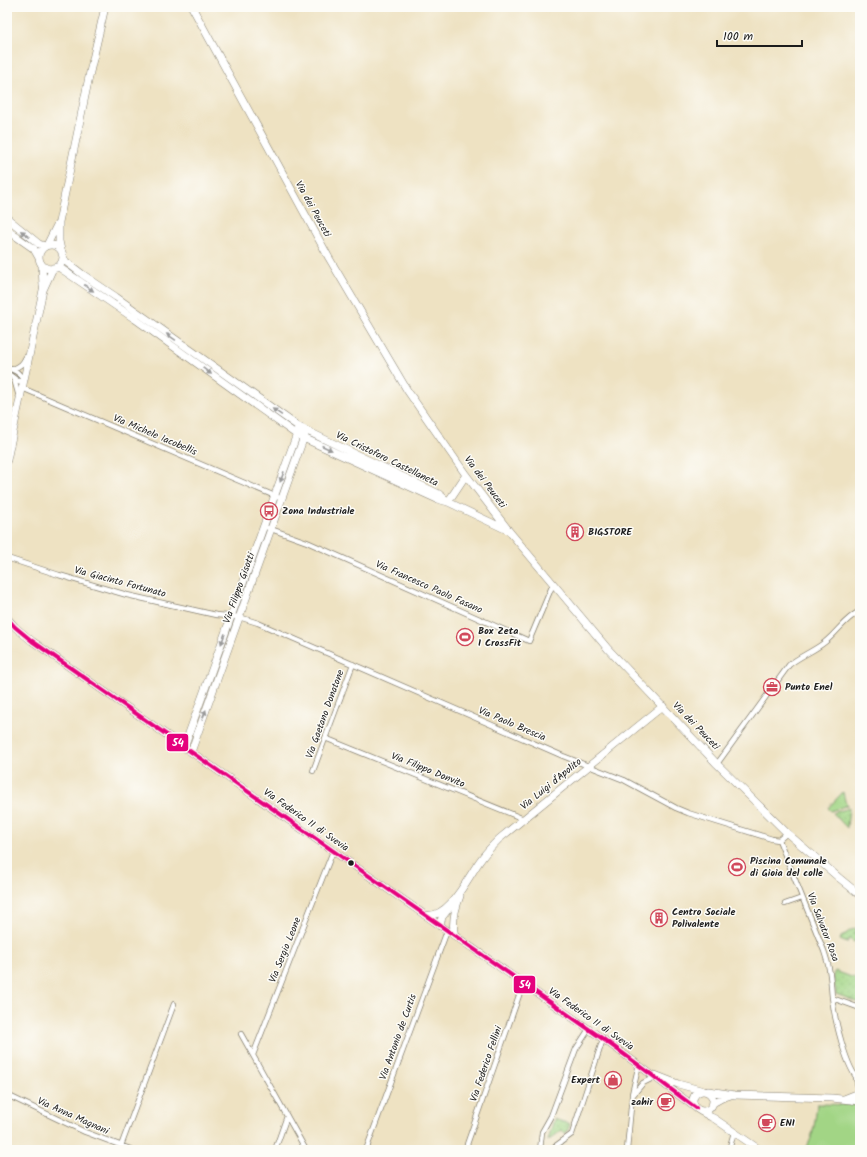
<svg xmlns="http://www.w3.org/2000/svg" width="867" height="1157" font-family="Kalam,sans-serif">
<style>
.grass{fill:url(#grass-dots);stroke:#5f7850}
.green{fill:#a2d585;stroke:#5f7850}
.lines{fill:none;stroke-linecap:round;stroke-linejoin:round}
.street-casing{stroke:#857f6f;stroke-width:6}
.secondary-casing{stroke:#857f6f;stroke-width:8}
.street{stroke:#fff;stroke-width:4.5}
.secondary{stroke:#fff;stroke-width:7}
.bus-1-casing{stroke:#fdfcf7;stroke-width:7}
.bus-1{stroke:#e5007d;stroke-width:4}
.oneway{fill:#999}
.bus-dot{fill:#1c1c1c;stroke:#fdfcf7;stroke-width:1.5}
.labels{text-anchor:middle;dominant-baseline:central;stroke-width:3;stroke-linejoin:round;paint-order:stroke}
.street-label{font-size:10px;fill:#1c1c1c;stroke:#fdfcf7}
.poi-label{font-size:10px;font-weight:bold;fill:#1c1c1c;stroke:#fdfcf7;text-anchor:start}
.line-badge{stroke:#fdfcf7;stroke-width:1.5}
.badge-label{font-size:11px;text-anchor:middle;font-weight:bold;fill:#fff}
</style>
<defs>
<pattern id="grass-dots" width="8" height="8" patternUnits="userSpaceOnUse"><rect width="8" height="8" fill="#a2d585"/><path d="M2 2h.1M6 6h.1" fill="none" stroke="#8bb672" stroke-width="1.8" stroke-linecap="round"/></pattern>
</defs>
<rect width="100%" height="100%" fill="#fdfcf7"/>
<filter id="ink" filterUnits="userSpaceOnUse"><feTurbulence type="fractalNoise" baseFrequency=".025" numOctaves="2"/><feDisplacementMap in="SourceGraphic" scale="8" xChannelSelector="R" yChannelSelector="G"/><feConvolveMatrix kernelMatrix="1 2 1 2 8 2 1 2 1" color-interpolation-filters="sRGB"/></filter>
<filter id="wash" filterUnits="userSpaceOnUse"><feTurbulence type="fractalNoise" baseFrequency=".012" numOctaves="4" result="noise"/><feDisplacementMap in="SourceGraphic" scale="16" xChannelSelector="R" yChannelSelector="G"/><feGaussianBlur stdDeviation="0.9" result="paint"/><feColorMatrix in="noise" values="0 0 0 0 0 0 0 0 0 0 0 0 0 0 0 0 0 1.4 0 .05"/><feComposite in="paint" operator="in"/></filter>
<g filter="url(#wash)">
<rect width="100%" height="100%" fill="#eee2c2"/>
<path class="grass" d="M849 808 847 827V828L833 813Z
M857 928H858L855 934 860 938V944L848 939 847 943 840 940 841 937 851 930Z
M835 971 860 980V1003L836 994 833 975Z
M554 1119 570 1124 567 1132 565 1133 562 1130 548 1141Z"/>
<path class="green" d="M843 792 845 801 848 805 831 811 828 808Z
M817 1104 860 1105V1150H805C814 1137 815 1120 817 1104Z"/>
</g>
<g filter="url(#ink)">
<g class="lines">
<g class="street-casing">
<path id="street" d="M7 368C16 370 20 373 24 382L18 381 7 373
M13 369C20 366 23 364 26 357
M14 379 19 397
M22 388 282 499
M268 528 307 542 529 641 553 584
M7 558 59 575 127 595 216 615 239 617 258 623 563 756 624 780 676 808 688 813 772 839 779 840
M325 738 524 819
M717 764 789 665C800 656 814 651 825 642 839 631 843 620 860 611
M313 771 353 664
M787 833 779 840 824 951C826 957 828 963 829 969 831 978 831 988 832 997 834 1016 846 1070 860 1081
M785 904 802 898
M832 998 860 1008
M241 1034 306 1150
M253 1055 333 851
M856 1078 859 1091
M632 1094 639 1064
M7 1095 85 1132 133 1150
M121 1146 174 1004
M275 1150 287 1116
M366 1150 447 931
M465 1150 523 984
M540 1150 542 1132 551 1116 576 1049 589 1029
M550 1150 572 1134 603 1039
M627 1150 632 1096 643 1083 655 1077
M729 1150 734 1132"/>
</g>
<g class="secondary-casing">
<path id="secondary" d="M192 7 329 258 407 390 466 475 509 531 608 649 717 764 787 833 838 877 860 895
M7 218 39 244 45 246
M7 230 34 249 39 258
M47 245 57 225
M39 257a12 12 0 1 1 24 0a12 12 0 1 1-24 0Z
M61 250 59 241V222L90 72 105 7
M62 254 65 261 82 274 116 297 299 427 439 494 446 500
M42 265 43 286
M56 267 60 268 135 319 297 435 437 499 448 502 507 530
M7 460 43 290 53 268
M448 502 466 475
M7 618 15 627 32 641 603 1039C634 1061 665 1085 696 1108
M184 747 298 431
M191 752 305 434
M425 915C450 920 469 874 482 858 487 851 493 845 499 839L663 706
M440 926 442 917 450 907
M455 936C451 923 455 909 460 896
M655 1075 678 1084 704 1091
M708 1091 735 1095 832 1098 860 1101
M693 1101a10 10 0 1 1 20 0a10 10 0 1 1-20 0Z
M844 1099 859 1093
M713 1103 722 1098 731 1095
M700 1111 711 1117 715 1119 760 1150"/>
</g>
<use href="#street" class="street"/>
<use href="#secondary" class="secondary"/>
<g class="bus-1-casing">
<path id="bus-1" d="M7 618 15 627 32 641 603 1039C634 1061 665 1085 696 1108"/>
</g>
<use href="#bus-1" class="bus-1"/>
</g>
<defs><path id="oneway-solid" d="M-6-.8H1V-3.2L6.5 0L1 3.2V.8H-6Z"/></defs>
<g class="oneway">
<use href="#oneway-solid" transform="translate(25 234) rotate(-142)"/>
<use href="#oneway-solid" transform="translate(89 288) rotate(34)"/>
<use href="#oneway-solid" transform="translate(171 337) rotate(-145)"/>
<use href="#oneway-solid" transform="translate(207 371) rotate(36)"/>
<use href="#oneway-solid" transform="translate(277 412) rotate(-145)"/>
<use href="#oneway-solid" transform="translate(327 448) rotate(25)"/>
<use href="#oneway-solid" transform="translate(282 477) rotate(110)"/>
<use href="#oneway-solid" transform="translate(223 639) rotate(110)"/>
<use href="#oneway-solid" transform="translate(204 715) rotate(-70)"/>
</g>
</g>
<defs>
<g id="bus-ring" transform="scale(0.9)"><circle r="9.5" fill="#fdfcf7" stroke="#d1495b" stroke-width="1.5"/><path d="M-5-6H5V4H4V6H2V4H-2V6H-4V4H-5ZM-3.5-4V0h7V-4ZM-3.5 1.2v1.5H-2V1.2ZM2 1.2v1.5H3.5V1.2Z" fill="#d1495b"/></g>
<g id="building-ring" transform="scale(0.9)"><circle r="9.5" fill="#fdfcf7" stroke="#d1495b" stroke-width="1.5"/><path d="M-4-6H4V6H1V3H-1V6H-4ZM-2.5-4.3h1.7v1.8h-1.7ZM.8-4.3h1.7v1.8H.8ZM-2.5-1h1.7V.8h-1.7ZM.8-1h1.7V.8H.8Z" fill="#d1495b"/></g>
<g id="stadium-ring" transform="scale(0.9)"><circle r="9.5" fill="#fdfcf7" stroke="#d1495b" stroke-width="1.5"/><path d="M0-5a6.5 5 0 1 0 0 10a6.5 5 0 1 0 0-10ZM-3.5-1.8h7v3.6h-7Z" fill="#d1495b"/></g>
<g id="office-ring" transform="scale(0.9)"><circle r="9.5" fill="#fdfcf7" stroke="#d1495b" stroke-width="1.5"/><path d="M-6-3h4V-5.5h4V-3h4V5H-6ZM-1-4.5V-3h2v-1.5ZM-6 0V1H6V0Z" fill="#d1495b"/></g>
<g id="shop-ring" transform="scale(0.9)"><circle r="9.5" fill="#fdfcf7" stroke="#d1495b" stroke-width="1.5"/><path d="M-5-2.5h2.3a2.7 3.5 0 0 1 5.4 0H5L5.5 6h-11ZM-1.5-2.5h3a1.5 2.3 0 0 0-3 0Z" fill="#d1495b"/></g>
<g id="cafe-ring" transform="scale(0.9)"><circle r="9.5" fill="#fdfcf7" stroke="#d1495b" stroke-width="1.5"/><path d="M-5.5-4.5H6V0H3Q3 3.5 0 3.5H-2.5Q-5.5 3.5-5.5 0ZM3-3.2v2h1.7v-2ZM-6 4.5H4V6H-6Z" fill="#d1495b"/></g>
</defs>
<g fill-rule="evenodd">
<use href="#bus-ring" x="269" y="511"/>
<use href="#building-ring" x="575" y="532"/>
<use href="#stadium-ring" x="465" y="637"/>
<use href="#office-ring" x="772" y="687"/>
<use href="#stadium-ring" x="737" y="867"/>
<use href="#building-ring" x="659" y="918"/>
<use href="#shop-ring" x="613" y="1080"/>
<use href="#cafe-ring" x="666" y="1102"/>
<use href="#cafe-ring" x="767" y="1123"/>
</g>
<circle class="bus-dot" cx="351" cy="863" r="3.5"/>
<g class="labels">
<g class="street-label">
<text transform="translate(313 209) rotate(61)">Via dei Peuceti</text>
<text transform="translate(155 435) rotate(23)">Via Michele Iacobellis</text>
<text transform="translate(387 459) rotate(26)">Via Cristoforo Castellaneta</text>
<text transform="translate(485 482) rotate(53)">Via dei Peuceti</text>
<text transform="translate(120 582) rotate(15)">Via Giacinto Fortunato</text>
<text transform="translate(429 587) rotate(24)">Via Francesco Paolo Fasano</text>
<text transform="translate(239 588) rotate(-70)">Via Filippo Gisotti</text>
<text transform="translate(325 714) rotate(-70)">Via Gaetano Donatone</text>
<text transform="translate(512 724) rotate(23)">Via Paolo Brescia</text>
<text transform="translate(696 726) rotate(46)">Via dei Peuceti</text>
<text transform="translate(428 770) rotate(22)">Via Filippo Donvito</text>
<text transform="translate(551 784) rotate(-39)">Via Luigi d'Apolito</text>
<text transform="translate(306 820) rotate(35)">Via Federico II di Svevia</text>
<text transform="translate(823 927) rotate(69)">Via Salvator Rosa</text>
<text transform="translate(285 950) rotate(-68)">Via Sergio Leone</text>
<text transform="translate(591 1019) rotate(35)">Via Federico II di Svevia</text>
<text transform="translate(398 1037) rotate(-70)">Via Antonio de Curtis</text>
<text transform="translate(486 1064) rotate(-71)">Via Federico Fellini</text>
<text transform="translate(73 1116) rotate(24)">Via Anna Magnani</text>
</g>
<g class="poi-label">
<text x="282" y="511">Zona Industriale</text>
<text x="588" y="532">BIGSTORE</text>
<text x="478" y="631">Box Zeta<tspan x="478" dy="12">I CrossFit</tspan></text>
<text x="785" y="687">Punto Enel</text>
<text x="750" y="861">Piscina Comunale<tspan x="750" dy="12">di Gioia del colle</tspan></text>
<text x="672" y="912">Centro Sociale<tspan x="672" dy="12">Polivalente</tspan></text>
<text x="600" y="1080" text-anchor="end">Expert</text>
<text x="653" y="1102" text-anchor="end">zahir</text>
<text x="780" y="1123">ENI</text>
</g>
</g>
<g class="line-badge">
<rect x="166" y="733" width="23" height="19" rx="4" fill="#e5007d"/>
<rect x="513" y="975" width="23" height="19" rx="4" fill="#e5007d"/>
</g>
<g class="badge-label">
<text x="178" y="746">54</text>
<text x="525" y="988">54</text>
</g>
<rect width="867" height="1157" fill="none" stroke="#fdfcf7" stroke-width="24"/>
<path d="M717 40v6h85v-6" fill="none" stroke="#1c1c1c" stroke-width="2"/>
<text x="723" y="40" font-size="12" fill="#1c1c1c" stroke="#fdfcf7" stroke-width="3" paint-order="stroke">100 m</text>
</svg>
